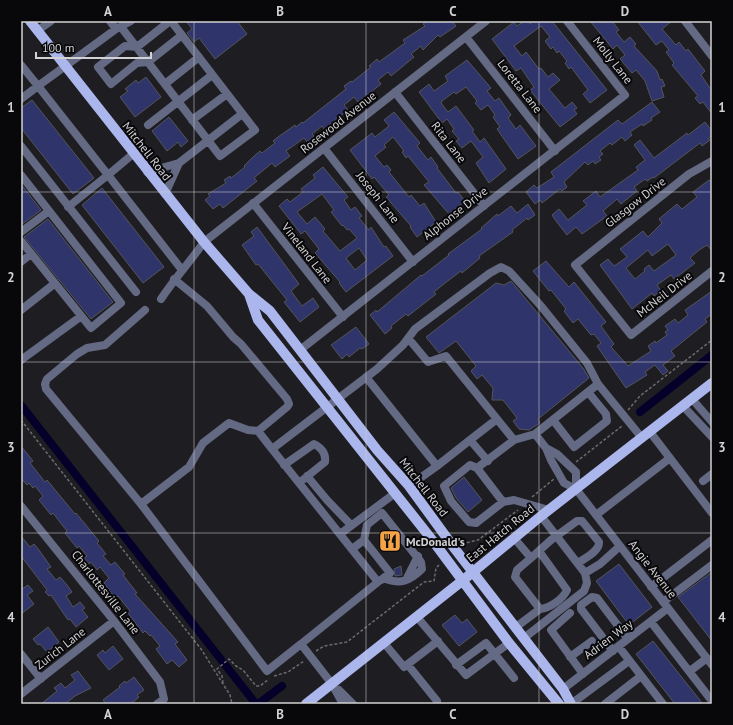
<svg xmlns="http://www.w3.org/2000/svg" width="733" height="725" font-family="'PT Sans',sans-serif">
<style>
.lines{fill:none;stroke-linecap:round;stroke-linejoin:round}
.canal{stroke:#04002a;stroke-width:8}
.building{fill:#2f356b;stroke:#545559;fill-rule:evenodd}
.path{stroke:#6c6c6f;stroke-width:1.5;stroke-dasharray:3 2;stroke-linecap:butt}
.minor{stroke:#646984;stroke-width:8}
.major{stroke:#abb6ec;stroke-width:10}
.grid{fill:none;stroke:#d2d2d4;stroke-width:1;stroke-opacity:0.55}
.labels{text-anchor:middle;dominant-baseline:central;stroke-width:4;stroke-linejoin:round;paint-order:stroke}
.street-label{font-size:12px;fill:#d2d2d4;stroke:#08080a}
.poi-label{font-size:12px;font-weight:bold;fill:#d2d2d4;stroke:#08080a;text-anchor:start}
.neatline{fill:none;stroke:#d2d2d4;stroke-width:1.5}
.grid-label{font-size:13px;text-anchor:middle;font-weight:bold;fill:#d2d2d4}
</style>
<rect width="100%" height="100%" fill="#1e1e22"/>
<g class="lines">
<path class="canal" d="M21 405 256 704
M640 412 712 355
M258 704 282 686"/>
</g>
<path class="building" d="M186 21H237L247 34 215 59 199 38 194 42 187 33 192 29Z
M427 21H452L456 26 440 37 438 35 423 50 421 46 411 54 414 57 391 76 388 72 378 80 381 84 358 102 354 97 344 105 348 110 324 129 322 126 312 134 314 136 307 142 304 138 286 151 290 156 275 167 272 163 254 178 257 181 223 208 220 204 213 209 205 200 210 196 208 194 226 183 224 180 230 176 231 178 245 167 244 166 253 157 260 151 262 153 275 143 273 141 278 137 295 125 296 127 302 122 303 123 346 89 344 86 351 81 352 82 371 67 369 66 377 59 379 62 405 43 403 40 425 26 423 24Z
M524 21H528L530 24 533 21H552L607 90 590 103 583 94 588 90 571 67 569 69 565 63 567 61 559 51 557 53 553 47 551 49 545 41 550 37 541 26 514 46 522 56 526 52 539 69 541 68 548 77 553 73 560 80 549 89 565 108 572 102 577 108 574 110 577 114 560 127 530 90 534 87 521 68 516 71 492 39 514 22 517 26Z
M590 21H612L619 30 616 32 624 42 630 37 636 44 634 46 657 71 660 80 662 79 665 86 661 87 664 97 652 101 645 81 636 70 632 73 620 59 625 55 617 45 613 49Z
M637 21H672L662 29 676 45 679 42 686 51 688 49 705 71 701 75 712 91V114L703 102 700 104 695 98 698 96 672 65 674 63 666 52 669 50 662 41 656 45Z
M467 60 491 88 487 91 495 101 499 98 511 115 508 118 516 129 520 125 536 146 518 159 497 129 500 127 493 117 495 115 488 105 481 110 475 103 477 101 466 87 456 94 454 92 442 101 441 103 448 112 456 106 474 130 472 131 480 142 484 138 506 169 489 183 476 163 483 157 471 141 462 148 456 141 459 139 452 131 454 129 447 119 442 123 419 92 429 84 434 91 448 81 445 76Z
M146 77 161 97 135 117 120 97 128 91 125 89 136 80 138 83Z
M32 100 94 178 73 194 21 128V108Z
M652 102 660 112 651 118 652 120 643 126 642 124 630 132 632 135 625 141 622 137 612 145 610 143 600 151 603 154 599 157 601 160 595 164 593 161 588 165 585 162 564 182 567 187 562 191 560 189 542 203 540 200 535 204 526 192 534 185 537 188 554 177 551 172 618 120 622 124Z
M394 112 420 143 417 146 428 160 431 157 438 167 437 168 456 193 458 192 465 201 449 214 424 185 429 182 408 156 406 158 402 152 404 151 393 137 384 145 386 147 375 156 384 167 387 165 391 170 389 172 409 197 411 195 420 206 424 203 436 222 417 237 410 227 411 226 386 197 389 195 374 177 372 179 350 150 372 133 375 137 389 126 384 120Z
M169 117 188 141 181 147 178 142 167 151 152 131Z
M705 122 712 131V135L708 139 710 140 702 146 700 143 654 178 653 177 647 181 645 179 634 187 637 191 621 204 617 199 603 211 607 216 582 234 576 227 567 235 556 221 552 215 559 209 568 220 587 205 583 201 596 191 600 197 638 170 636 167 645 160 634 145 640 140 654 158 687 133 688 135Z
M323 167 348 197 344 200 351 210 355 207 362 216 359 218 369 230 371 227 384 247 386 246 393 256 346 292 339 283 340 282 315 253 319 249 305 231 301 234 279 206 287 199 290 202 303 192 301 189 315 178 313 175ZM322 194 334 210 331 212 342 226 343 225 347 230 349 229 357 238 340 251 323 231 325 229 315 217 307 224 297 212ZM359 248 367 260 355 270 346 258Z
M709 180 712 183V251L707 245 699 250 690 258 695 263 674 279 671 275 657 285 661 291 654 296 652 293 632 309 600 265 608 259 614 266 620 262 627 257 620 249 643 231 648 237 662 223 659 219 677 204 682 209 697 197 693 192ZM668 244 676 255 654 271 649 265 644 269 645 271 635 279 626 268 648 250 652 256Z
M21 184 41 210 21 225Z
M102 188 164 267 143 283 82 205Z
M528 204 535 215 528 220 527 218 512 230 513 232 479 256 480 258 462 273 461 271 445 283 434 292 436 294 408 316 406 314 391 326 392 328 385 334 370 315 376 310 377 312 421 275 422 276 449 255 448 254 482 229 481 228 497 214 498 216 511 206 517 213Z
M48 219 113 302 91 319 24 237Z
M257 227 299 284 291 291 302 306 313 298 319 307 300 322 284 302 287 300 258 264 256 265 242 245 254 236 251 232Z
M546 261 569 287 574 282 606 322 601 326 614 344 611 347 628 366 651 351 648 346 655 341 656 343 667 335 665 332 668 330 665 326 675 319 678 323 688 315 685 310 712 291V314L705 319 707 322 671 351 675 356 663 365 668 371 663 375 655 365 645 372 647 375 626 388 597 346 601 343 594 334 591 335 578 319 573 323 564 311 566 309 551 290 549 291 533 271Z
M511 281 583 368 589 378 538 419 540 423 529 430 519 429 513 421 517 418 503 400H492L493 388 482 375 477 379 471 371 476 366 456 341 439 353 426 337 496 283 504 285Z
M356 327 369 344 362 349 360 348 349 357 347 354 342 359 331 345Z
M21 446 33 461 30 463 45 482 47 480 75 514 76 513 99 541 97 543 106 554 103 556 111 565 115 562 125 574 123 575 137 593 135 594 178 642 175 644 187 660 179 667 172 660 167 664 156 649 160 646 151 635 150 636 145 631 143 633 128 613 130 611 118 596 115 598 104 583 109 578 100 567 97 570 91 562 89 564 84 558 87 556 79 546 77 548 65 533 67 531 59 521 53 513 51 515 39 500 43 496 35 486 33 488 29 483 27 485 21 478Z
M464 477 482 500 468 512 456 498 451 488Z
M21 536 30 547 34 544 39 550 51 567 47 569 56 580 60 577 67 585 72 592 66 596 73 607 80 602 85 608 82 610 88 617 76 627 70 619 68 620 51 595 49 596 45 592 47 590 21 556Z
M619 564 652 607 629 625 596 581Z
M401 566 402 575 395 576 394 569Z
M712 572V641L678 597Z
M28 585 33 591 27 595 34 604 21 614V587L22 589Z
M455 615 462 623 467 619 477 632 459 646 442 625Z
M48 627 59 642 47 652 40 644 38 645 33 639Z
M653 641 703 704H675L636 654Z
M113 646 123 659 109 670 97 655 103 650 105 653Z
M78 671 91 688 75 696 65 704H41L57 691 54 688 61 683 65 688 75 680 71 675Z
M134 677 144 690 137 695 139 697 131 704H106L103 700 120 687 119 686 125 681 126 683Z"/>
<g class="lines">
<path class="path" d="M628 410 640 396 712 340
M21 420 201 649 230 695 232 704
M576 462 622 426
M532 497 554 479
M462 544 478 540 518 510
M316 651 324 646 347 642 424 582 434 581 436 568 439 565
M274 676 288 672 304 661
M223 683 222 676 217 669 229 659 236 666 243 670 256 686H260L269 679"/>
<path class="minor" d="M110 21 116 29
M170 21 137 47 125 46 98 67 111 84 137 63 148 62 182 35
M685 21 712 56
M121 27 220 156 255 130 171 21
M37 31 51 21
M466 37 555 151
M21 65 38 86 116 29 131 21
M165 84 199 57
M395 92 484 206
M21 99 38 86 108 175 133 154
M192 120 227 94
M148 125 212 75
M21 146 136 292
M324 148 413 262
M712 161 689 174 575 265 631 335 712 271
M179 163 242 114
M147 172 179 163 165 194
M21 175 121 303 91 328 21 241
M253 203 343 317
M68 207 108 175 182 270
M21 232 49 211
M21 262 31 254
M174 279 207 306 233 337 241 344 287 399 289 404 287 407 258 431
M161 299C174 279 190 262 204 242L486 21
M21 310 54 284
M145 310 105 345 87 348 77 354 47 379 45 384 46 389 141 504 267 671 301 644
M408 338 428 362 446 356 514 440
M300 350 625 95 567 21
M21 360 80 317
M366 377 437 466 409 486
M692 399 712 422
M683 406 712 437
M553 420 574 447 607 421 606 414 588 392
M650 432 712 513
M535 434 546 448
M470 440 497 419
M284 465 314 444C322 448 326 454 325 462L299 483
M437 466 470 440 488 461
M477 468 470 465 444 486 451 501 469 522 476 523 503 502 514 500 549 510
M307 476 327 500 351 525
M703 481 712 474
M576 489V472L557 454 546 448 551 460 564 483 576 489 712 665
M503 502 477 468 514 440 535 434 598 384
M141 504 189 467 203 443 229 423 248 430 258 431 272 449
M21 506 114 621 160 682 164 699 157 704
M596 515 670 458
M541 516 585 573
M340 534 394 494
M514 538 531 558 517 570 515 577 540 609 516 627
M364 540 367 525 382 513 421 562 422 569C410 581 400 585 384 578
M352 549 364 540 390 573 381 580
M539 551 567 590C563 599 550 608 540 609
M531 558 551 540 577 521H582L599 542C600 551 585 558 578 563
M406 580 418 556
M651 587 712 540
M663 602 712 565
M570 613 551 630 583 674
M417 617 466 675 509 643
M651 622 712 701
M524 638 584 591 587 583 585 573 600 564 620 546
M384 643 404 667 438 641
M619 647 663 704
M613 651 581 609V605L592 597 597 598 628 639
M21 654 41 679
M570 657 592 641
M408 665 437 701
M456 665 486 643 514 678
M690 671 707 658
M563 689 668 608
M339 690 353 704
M21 694 114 621
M343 704 332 684 301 644 378 582 272 449 377 369 403 345 415 329 490 273 501 267 509 271 541 306 587 363 598 384 642 438
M571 704 629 661
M605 704 641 676"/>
<path class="major" d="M30 21 204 242 249 294 270 311 377 450 409 486 455 549 563 689 571 704
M249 294 258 320 433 541 509 643 559 704
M306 704 462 581 541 516 712 383"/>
</g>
<path class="grid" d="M194 21V704M366 21V704M539 21V704M21 192H712M21 362H712M21 533H712"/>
<defs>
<g id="restaurant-square" transform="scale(1.15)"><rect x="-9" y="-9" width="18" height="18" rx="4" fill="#f5a346" stroke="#08080a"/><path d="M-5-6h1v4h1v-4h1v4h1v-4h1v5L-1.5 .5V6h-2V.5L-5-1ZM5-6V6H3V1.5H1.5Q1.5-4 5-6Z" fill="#111"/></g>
</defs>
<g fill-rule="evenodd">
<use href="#restaurant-square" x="390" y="541"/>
</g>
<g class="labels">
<g class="street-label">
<text transform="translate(613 60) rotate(52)">Molly Lane</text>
<text transform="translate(520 86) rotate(52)">Loretta Lane</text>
<text transform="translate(338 122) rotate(-38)">Rosewood Avenue</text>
<text transform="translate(449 142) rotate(52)">Rita Lane</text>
<text transform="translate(147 151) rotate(52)">Mitchell Road</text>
<text transform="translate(378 197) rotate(52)">Joseph Lane</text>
<text transform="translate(635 202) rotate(-38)">Glasgow Drive</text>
<text transform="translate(455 213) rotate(-38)">Alphonse Drive</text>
<text transform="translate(307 253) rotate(52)">Vineland Lane</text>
<text transform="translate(664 294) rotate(-38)">McNeil Drive</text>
<text transform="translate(424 487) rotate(52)">Mitchell Road</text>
<text transform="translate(500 533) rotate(-39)">East Hatch Road</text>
<text transform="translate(653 569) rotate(52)">Angie Avenue</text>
<text transform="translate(106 592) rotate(52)">Charlottesville Lane</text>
<text transform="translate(608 639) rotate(-37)">Adrien Way</text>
<text transform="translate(60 648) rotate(-38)">Zurich Lane</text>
</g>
<g class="poi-label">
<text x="406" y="541">McDonald's</text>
</g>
</g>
<rect width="733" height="725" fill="none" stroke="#08080a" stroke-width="44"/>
<path d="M36 52v6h115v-6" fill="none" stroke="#d2d2d4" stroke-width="2"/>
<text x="42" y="52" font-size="12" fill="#d2d2d4" stroke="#08080a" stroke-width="3" paint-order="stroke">100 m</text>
<rect x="22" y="22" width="689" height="681" class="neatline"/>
<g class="grid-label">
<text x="108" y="16">A</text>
<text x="280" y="16">B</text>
<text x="453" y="16">C</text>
<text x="625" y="16">D</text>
<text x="11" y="112">1</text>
<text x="722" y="112">1</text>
<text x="11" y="282">2</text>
<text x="722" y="282">2</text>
<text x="11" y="452">3</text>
<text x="722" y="452">3</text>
<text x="11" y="622">4</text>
<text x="722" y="622">4</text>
<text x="108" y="719">A</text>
<text x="280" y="719">B</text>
<text x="453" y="719">C</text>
<text x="625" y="719">D</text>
</g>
</svg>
